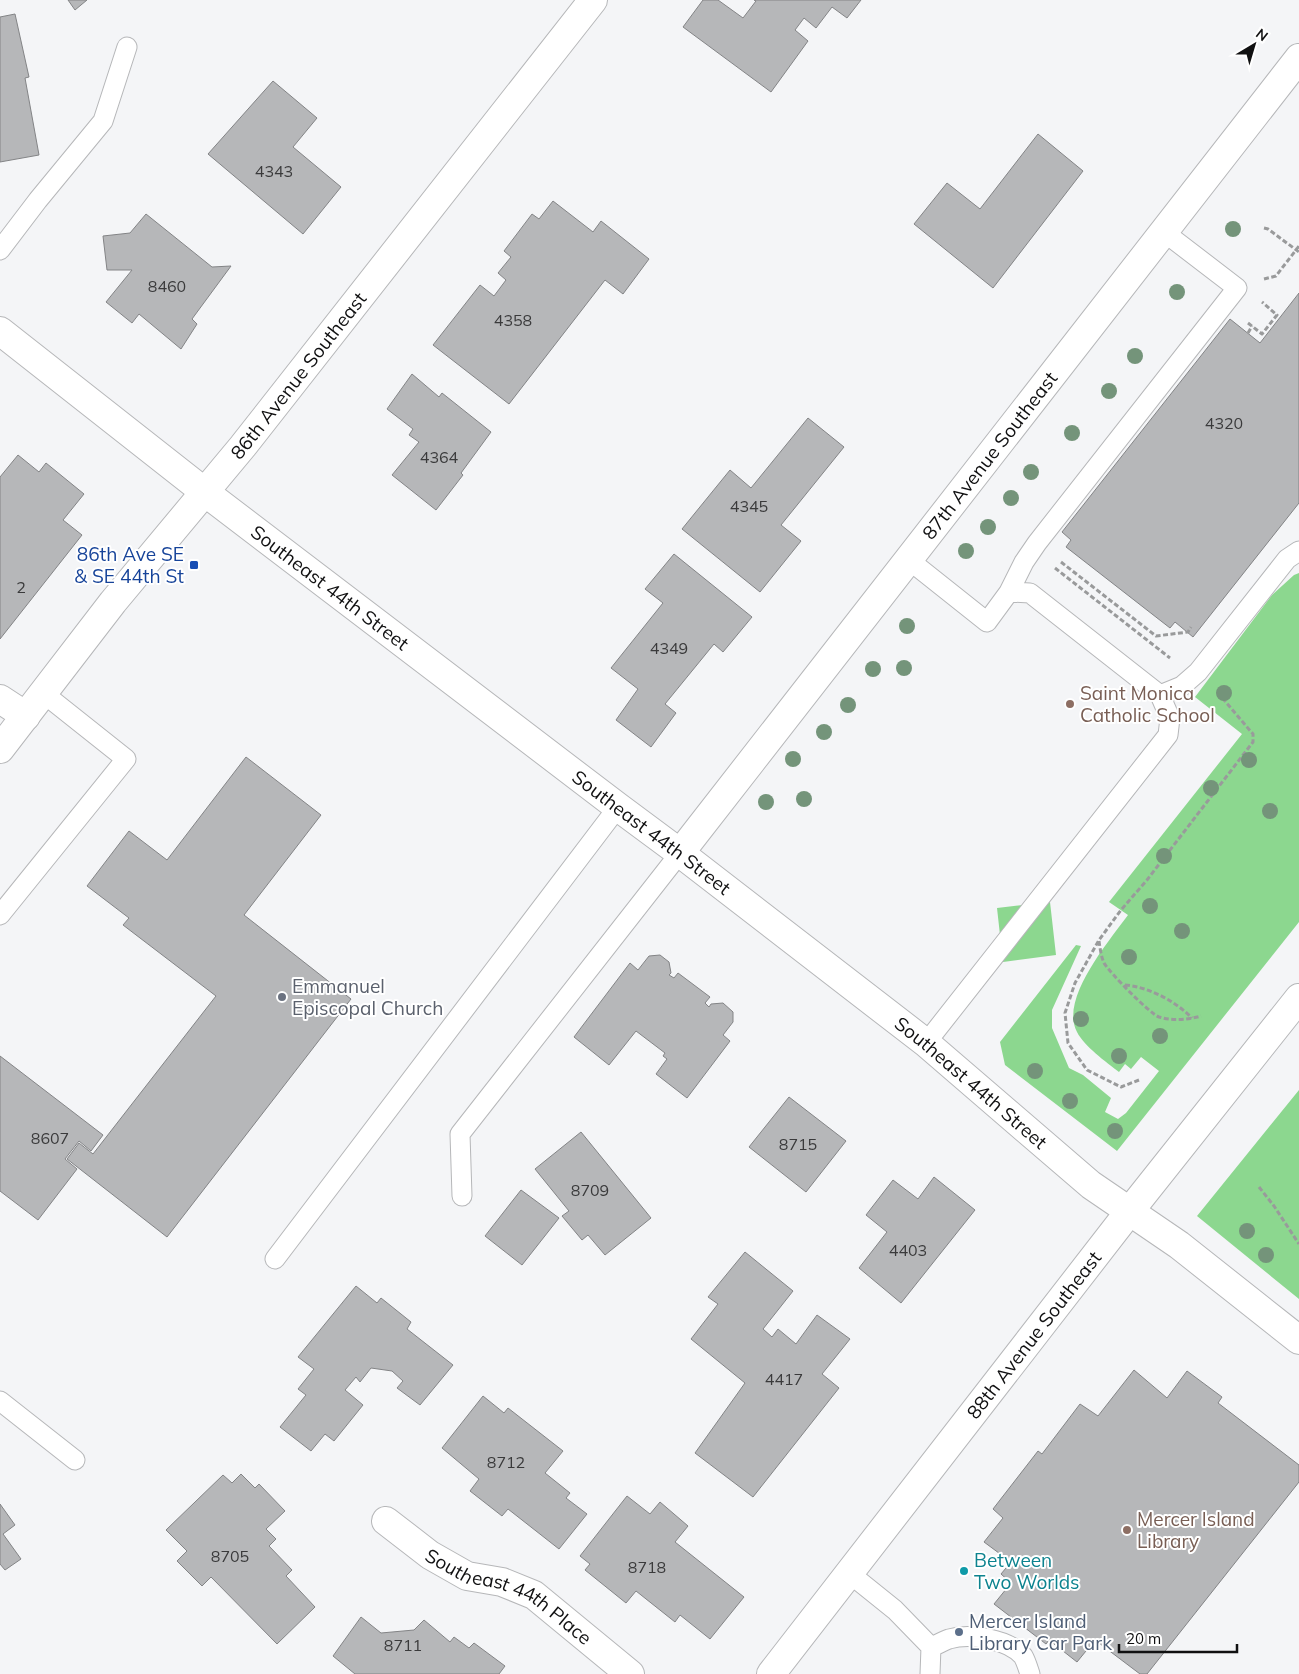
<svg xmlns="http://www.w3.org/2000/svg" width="1299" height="1674" font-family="Mulish,sans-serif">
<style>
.green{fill:#8cd78f}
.building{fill:#b6b7b9;stroke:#838486}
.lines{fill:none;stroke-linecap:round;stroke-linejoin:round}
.service-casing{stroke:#b6b7b9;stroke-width:21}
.minor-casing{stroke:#b6b7b9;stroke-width:30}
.path{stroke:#999a9b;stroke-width:3;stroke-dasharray:5 2.5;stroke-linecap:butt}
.service{stroke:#fff;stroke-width:19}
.minor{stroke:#fff;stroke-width:28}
.tree{fill:#74947a}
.transit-dot{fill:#1a4fb4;stroke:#fff;stroke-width:2}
.education-dot{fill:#8d6e63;stroke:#fff;stroke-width:2}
.worship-dot{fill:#6b7280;stroke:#fff;stroke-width:2}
.culture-dot{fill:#0f9aa8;stroke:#fff;stroke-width:2}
.service-dot{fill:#5c6f8a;stroke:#fff;stroke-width:2}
.labels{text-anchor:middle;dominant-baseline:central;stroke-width:4;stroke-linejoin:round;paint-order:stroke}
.number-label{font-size:16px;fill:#3a3a3b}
.street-label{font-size:19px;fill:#101011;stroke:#fff}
.transit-label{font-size:19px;fill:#164399;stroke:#fff;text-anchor:end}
.education-label{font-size:19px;fill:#785e54;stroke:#fff;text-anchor:start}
.worship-label{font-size:19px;fill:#5b616d;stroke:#fff;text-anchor:start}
.culture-label{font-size:19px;fill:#0d838f;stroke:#fff;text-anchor:start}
.service-label{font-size:19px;fill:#4e5e75;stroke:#fff;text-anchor:start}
</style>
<rect width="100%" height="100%" fill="#f4f5f7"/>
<path class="green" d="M1299 573V922L1117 1151 1005 1065 1000 1042 1076 945 1081 946 1052 1010V1028L1069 1068 1083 1075 1111 1098 1105 1112 1118 1119 1126 1113 1159 1071 1141 1057 1131 1069 1125 1064 1119 1072C1106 1062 1084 1046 1077 1032 1059 999 1110 940 1128 915L1109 902 1242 734 1195 697 1272 595 1294 575Z
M1050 902 1056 955 1003 962 997 908Z
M1299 1090V1299L1197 1216Z"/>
<path class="building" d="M68 0H87L75 10Z
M703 0H718L743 18 756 1 754 0H861L847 18 832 7 816 28 804 18 795 30 808 41 771 92 683 27Z
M15 14 29 77 25 78 39 155 0 162V17Z
M273 81 317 118 293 147 341 187 303 234 208 154Z
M1038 134 1083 171 993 288 914 224 947 183 980 209Z
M553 201 593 232 601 221 649 259 623 294 605 280 509 404 433 345 480 285 494 296 506 280 498 273 511 257 504 251 532 214 539 219Z
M146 214 212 267 231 266 192 319 197 324 181 349 139 314 132 323 106 302 132 270H107L103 236 130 233Z
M1299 293V503L1193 637 1175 622 1170 628 1066 547 1071 540 1062 532 1230 319 1260 343Z
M412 374 439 397 442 393 491 432 461 473 463 475 436 510 392 475 419 442 409 435 413 429 387 409Z
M808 418 844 447 781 525 801 541 760 592 682 529 730 470 751 488Z
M18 455 39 472 46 463 84 494 63 520 82 535 0 639V477Z
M674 554 752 617 723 652 714 644 665 704 676 713 651 747 616 720 638 689 611 668 663 603 645 589Z
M246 757 321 815 244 915 351 999 167 1237 67 1159 79 1143 93 1154 216 996 123 925 129 918 87 886 129 831 167 860Z
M660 955 669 962 671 973 669 975 674 978 678 973 710 997 705 1003 709 1007 711 1004 723 1003 733 1012V1022L723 1035 730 1041 687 1098 656 1074 667 1059 663 1056 665 1053 636 1031 609 1065 574 1037 630 963 638 970 649 956Z
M0 1056 103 1135 91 1151 79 1141 65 1159 77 1169 38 1220 0 1191Z
M789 1097 846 1141 806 1192 749 1147Z
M581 1132 651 1218 605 1255 588 1235 582 1240 562 1216 569 1211 535 1169Z
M934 1177 975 1210 901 1303 859 1268 887 1232 866 1215 893 1180 918 1199Z
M521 1190 559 1218 522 1265 485 1236Z
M745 1252 793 1291 763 1329 772 1337 778 1329 796 1344 817 1315 850 1339 822 1374 839 1388 753 1497 695 1453 745 1383 691 1339 718 1304 708 1297Z
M356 1286 377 1303 381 1298 411 1322 407 1329 453 1365 420 1405 397 1388 403 1381 392 1371 371 1368 360 1382 356 1377 345 1390 363 1405 334 1441 325 1434 311 1451 280 1427 306 1395 298 1389 314 1369 298 1357Z
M1134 1370 1167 1398 1187 1371 1222 1397 1218 1403 1299 1465V1482L1147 1674H1140L1095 1640 1077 1662 1049 1640 1046 1644 994 1604 1011 1583 1001 1574 1011 1562 984 1542 1003 1518 993 1509 1038 1451 1042 1454 1080 1404 1098 1416Z
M483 1396 504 1413 508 1408 563 1451 545 1473 570 1493 566 1498 587 1514 559 1549 508 1509 502 1516 470 1491 479 1479 442 1448Z
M241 1474 255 1488 259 1484 285 1511 266 1529 276 1539 269 1546 292 1570 286 1576 315 1607 277 1644 211 1577 202 1586 177 1561 187 1551 166 1530 223 1475 232 1483Z
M627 1496 650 1514 660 1502 688 1526 675 1542 744 1597 710 1639 680 1615 675 1622 636 1591 626 1603 585 1570 590 1564 580 1556Z
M0 1504 15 1525 3 1534 21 1559 5 1570 0 1564Z
M361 1617 381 1633 414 1630 424 1620 450 1642 454 1637 469 1648 474 1643 505 1666 499 1674H355L333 1656Z"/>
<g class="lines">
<g class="service-casing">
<path id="service" d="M0 250 38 200 103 121 127 47
M909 560 987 622 1009 592 1024 562 1037 543 1237 288 1164 232
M1160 695 1182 686 1198 672 1287 559 1299 551
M0 915 126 759 43 693
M926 1043 1168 735 1170 718 1160 695 1030 593 1009 592
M462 1196 460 1134 680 853
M275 1259 618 807
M0 1401 75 1460
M849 1573 895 1610 931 1647
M930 1674 931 1647C937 1645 943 1641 949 1639 970 1633 1008 1639 1023 1656 1026 1661 1028 1668 1030 1674"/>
</g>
<g class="minor-casing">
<g id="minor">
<path id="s1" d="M0 331 206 493 618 807 680 853 926 1043 1091 1185 1179 1245 1299 1340"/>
<path d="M0 699 26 716"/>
<path id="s2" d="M0 749 113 602 243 446 593 0"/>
<path id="s3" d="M680 853 1299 58"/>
<path id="s4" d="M386 1521 430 1555 467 1576 502 1582 534 1595 630 1674"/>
<path id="s5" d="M771 1674 1129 1212 1299 998"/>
</g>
</g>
<path class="path" d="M1264 228 1268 229 1299 252
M1264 279 1276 276 1299 246
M1248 323 1262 334 1277 315 1262 302
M1248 333 1252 326
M1061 562 1156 636 1188 632 1191 627
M1055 568 1170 658
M1099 941C1100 948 1101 956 1104 963 1109 972 1150 1014 1159 1017 1172 1021 1187 1020 1201 1016
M1125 985C1149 987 1175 1001 1192 1018
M1139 1080 1121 1087 1087 1070 1068 1043 1065 1013 1075 983 1099 940 1121 910 1147 880 1253 742V734L1218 693
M1259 1187 1274 1206 1299 1244"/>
<use href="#service" class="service"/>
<use href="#minor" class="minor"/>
</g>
<g class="tree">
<circle cx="1233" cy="229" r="8"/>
<circle cx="1177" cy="292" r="8"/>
<circle cx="1135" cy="356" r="8"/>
<circle cx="1109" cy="391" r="8"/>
<circle cx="1072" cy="433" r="8"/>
<circle cx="1031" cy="472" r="8"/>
<circle cx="1011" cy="498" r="8"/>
<circle cx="988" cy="527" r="8"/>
<circle cx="966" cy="551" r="8"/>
<circle cx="907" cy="626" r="8"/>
<circle cx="904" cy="668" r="8"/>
<circle cx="873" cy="669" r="8"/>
<circle cx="1224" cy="693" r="8"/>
<circle cx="848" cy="705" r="8"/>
<circle cx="824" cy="732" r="8"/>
<circle cx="793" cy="759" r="8"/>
<circle cx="1249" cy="760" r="8"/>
<circle cx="1211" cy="788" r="8"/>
<circle cx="804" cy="799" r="8"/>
<circle cx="766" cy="802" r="8"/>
<circle cx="1270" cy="811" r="8"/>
<circle cx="1164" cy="856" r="8"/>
<circle cx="1150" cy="906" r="8"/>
<circle cx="1182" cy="931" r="8"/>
<circle cx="1129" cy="957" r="8"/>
<circle cx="1081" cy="1019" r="8"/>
<circle cx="1160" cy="1036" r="8"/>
<circle cx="1119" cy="1056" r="8"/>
<circle cx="1035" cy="1071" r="8"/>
<circle cx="1070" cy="1101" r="8"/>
<circle cx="1115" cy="1131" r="8"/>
<circle cx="1247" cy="1231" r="8"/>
<circle cx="1266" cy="1255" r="8"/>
</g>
<rect class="transit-dot" x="189" y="560" width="10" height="10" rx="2.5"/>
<g class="education-dot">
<circle cx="1070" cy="704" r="5"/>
<circle cx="1127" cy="1530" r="5"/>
</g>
<circle class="worship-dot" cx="282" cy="997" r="5"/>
<circle class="culture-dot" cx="964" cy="1571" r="5"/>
<circle class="service-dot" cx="959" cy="1632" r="5"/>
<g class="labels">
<g class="number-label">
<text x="274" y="171">4343</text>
<text x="167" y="286">8460</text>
<text x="513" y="320">4358</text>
<text x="1224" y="423">4320</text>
<text x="439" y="457">4364</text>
<text x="749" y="506">4345</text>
<text x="21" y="587">2</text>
<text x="669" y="648">4349</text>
<text x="50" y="1138">8607</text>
<text x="798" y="1144">8715</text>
<text x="590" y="1190">8709</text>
<text x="908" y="1250">4403</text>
<text x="784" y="1379">4417</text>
<text x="506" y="1462">8712</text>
<text x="230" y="1556">8705</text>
<text x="647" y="1567">8718</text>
<text x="403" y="1645">8711</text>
</g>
<g class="street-label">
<text stroke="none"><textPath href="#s2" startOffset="478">86th Avenue Southeast</textPath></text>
<text stroke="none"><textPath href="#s3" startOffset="504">87th Avenue Southeast</textPath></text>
<text stroke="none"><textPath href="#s1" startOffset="418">Southeast 44th Street</textPath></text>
<text stroke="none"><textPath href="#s1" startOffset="822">Southeast 44th Street</textPath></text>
<text stroke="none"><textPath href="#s1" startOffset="1228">Southeast 44th Street</textPath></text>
<text stroke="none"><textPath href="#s5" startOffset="429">88th Avenue Southeast</textPath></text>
<text stroke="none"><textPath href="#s4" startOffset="146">Southeast 44th Place</textPath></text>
</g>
<g class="transit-label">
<text x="184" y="554">86th Ave SE<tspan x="184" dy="22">&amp; SE 44th St</tspan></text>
</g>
<g class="education-label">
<text x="1080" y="693">Saint Monica<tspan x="1080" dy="22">Catholic School</tspan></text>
<text x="1137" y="1519">Mercer Island<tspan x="1137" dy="22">Library</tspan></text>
</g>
<g class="worship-label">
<text x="292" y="986">Emmanuel<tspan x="292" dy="22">Episcopal Church</tspan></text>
</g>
<g class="culture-label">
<text x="974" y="1560">Between<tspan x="974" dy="22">Two Worlds</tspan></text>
</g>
<g class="service-label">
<text x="969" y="1621">Mercer Island<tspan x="969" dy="22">Library Car Park</tspan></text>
</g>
</g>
<g transform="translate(1254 45) rotate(38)" stroke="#ffffff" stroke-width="4" paint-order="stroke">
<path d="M0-4L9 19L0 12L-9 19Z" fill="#101011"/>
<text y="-8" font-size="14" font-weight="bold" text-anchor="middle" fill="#101011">N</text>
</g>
<path d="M1119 1644v8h118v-8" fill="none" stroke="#101011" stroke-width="2.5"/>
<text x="1126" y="1644" font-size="15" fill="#101011" stroke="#ffffff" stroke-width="4" paint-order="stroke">20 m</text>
</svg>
